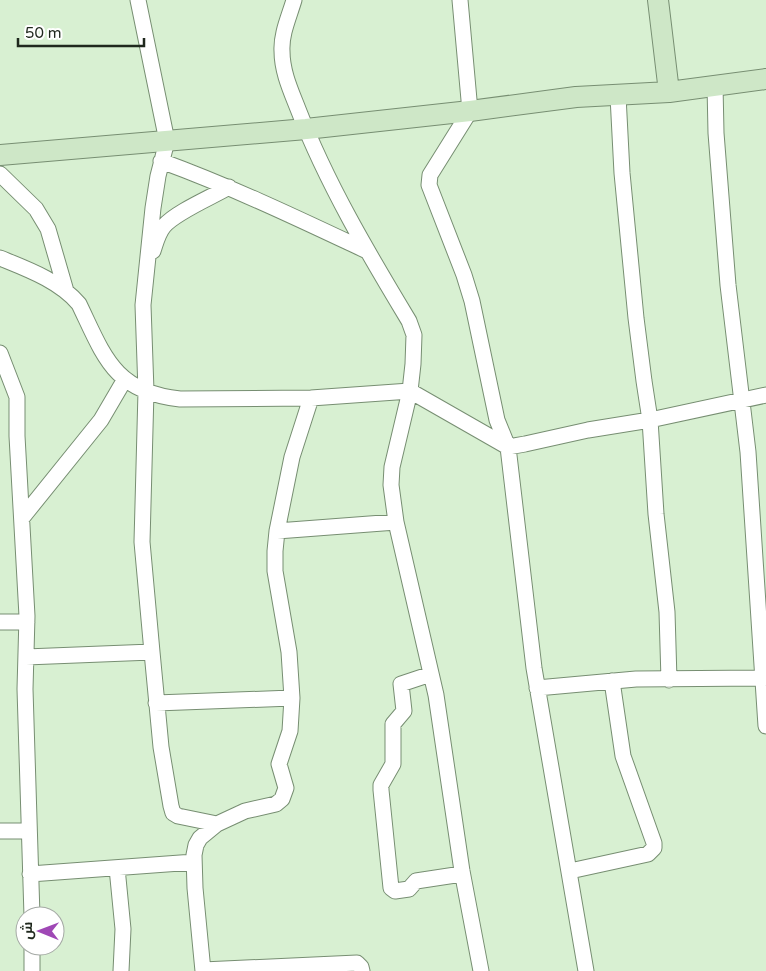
<svg xmlns="http://www.w3.org/2000/svg" width="766" height="971" font-family="'Varela Round',Cairo,sans-serif">
<style>
.lines{fill:none;stroke-linecap:round;stroke-linejoin:round}
.street-casing{stroke:#778e72;stroke-width:17}
.secondary-casing{stroke:#778e72;stroke-width:22}
.street{stroke:#fff;stroke-width:15}
.secondary{stroke:#cee7c7;stroke-width:20}
</style>
<rect width="100%" height="100%" fill="#d8f0d2"/>
<g class="lines">
<g class="street-casing">
<path id="street" d="M138 0 167 141 158 176 153 208 143 305 146 391 142 542 152 652
M294 0C289 17 281 34 282 51 282 72 291 91 298 109 327 184 368 253 409 321L414 335 413 364 410 391 392 467 391 485 396 522 436 695 462 871 481 971
M460 0 470 111 430 175 429 185 464 275 472 301 497 420 508 447 534 668 586 971
M715 85 716 133 728 285 748 452 766 726
M618 96 622 173 636 318 644 381 650 420 656 514 667 612 669 680
M161 161C232 187 299 219 367 251
M0 174 36 209 48 229 66 291
M153 251C156 242 158 233 164 226 176 212 212 197 229 187
M0 258C27 269 60 281 79 304 104 356 114 392 180 399L311 398 410 391 508 447 525 444 588 430 650 420 766 395
M0 353 17 397V436L27 616 25 689 32 916
M22 518 101 420 125 379
M277 531 396 522
M0 622H27
M26 657 152 652 161 747 171 806 173 813 178 816 217 824
M431 674 401 684 404 711 393 724V764L381 785V790L391 888 395 891 409 889 416 881 462 874
M537 688 636 679 763 678
M156 703 292 698
M0 831H29
M117 868 123 929 121 971
M570 871 648 854 654 848V843L623 756 612 681
M30 874 194 862
M203 970 357 963 361 967 362 971
M32 971V946
M203 971 195 888 194 855 196 845 200 838 217 824 245 811 276 804 282 799 286 788 279 764 290 731 292 698 289 652 275 571V551L277 531 292 457 311 398"/>
</g>
<g class="secondary-casing">
<path id="secondary" d="M658 0 669 92
M0 155 306 129 470 111 576 97 669 92 766 79"/>
</g>
<use href="#street" class="street"/>
<use href="#secondary" class="secondary"/>
</g>
<g transform="translate(40 931) rotate(271)"><circle r="24" fill="#ffffff" stroke="#a5a9a5"/>
<path d="M0-4L9 19L0 12L-9 19Z" fill="#9f48b5"/>
<text y="-8" font-size="14" font-weight="bold" text-anchor="middle" fill="#1f281d">ش</text>
</g>
<path d="M18 38v8h126v-8" fill="none" stroke="#1f281d" stroke-width="2.5"/>
<text x="25" y="38" font-size="15" fill="#1f281d" stroke="#ffffff" stroke-width="4" paint-order="stroke">50 m</text>
</svg>
